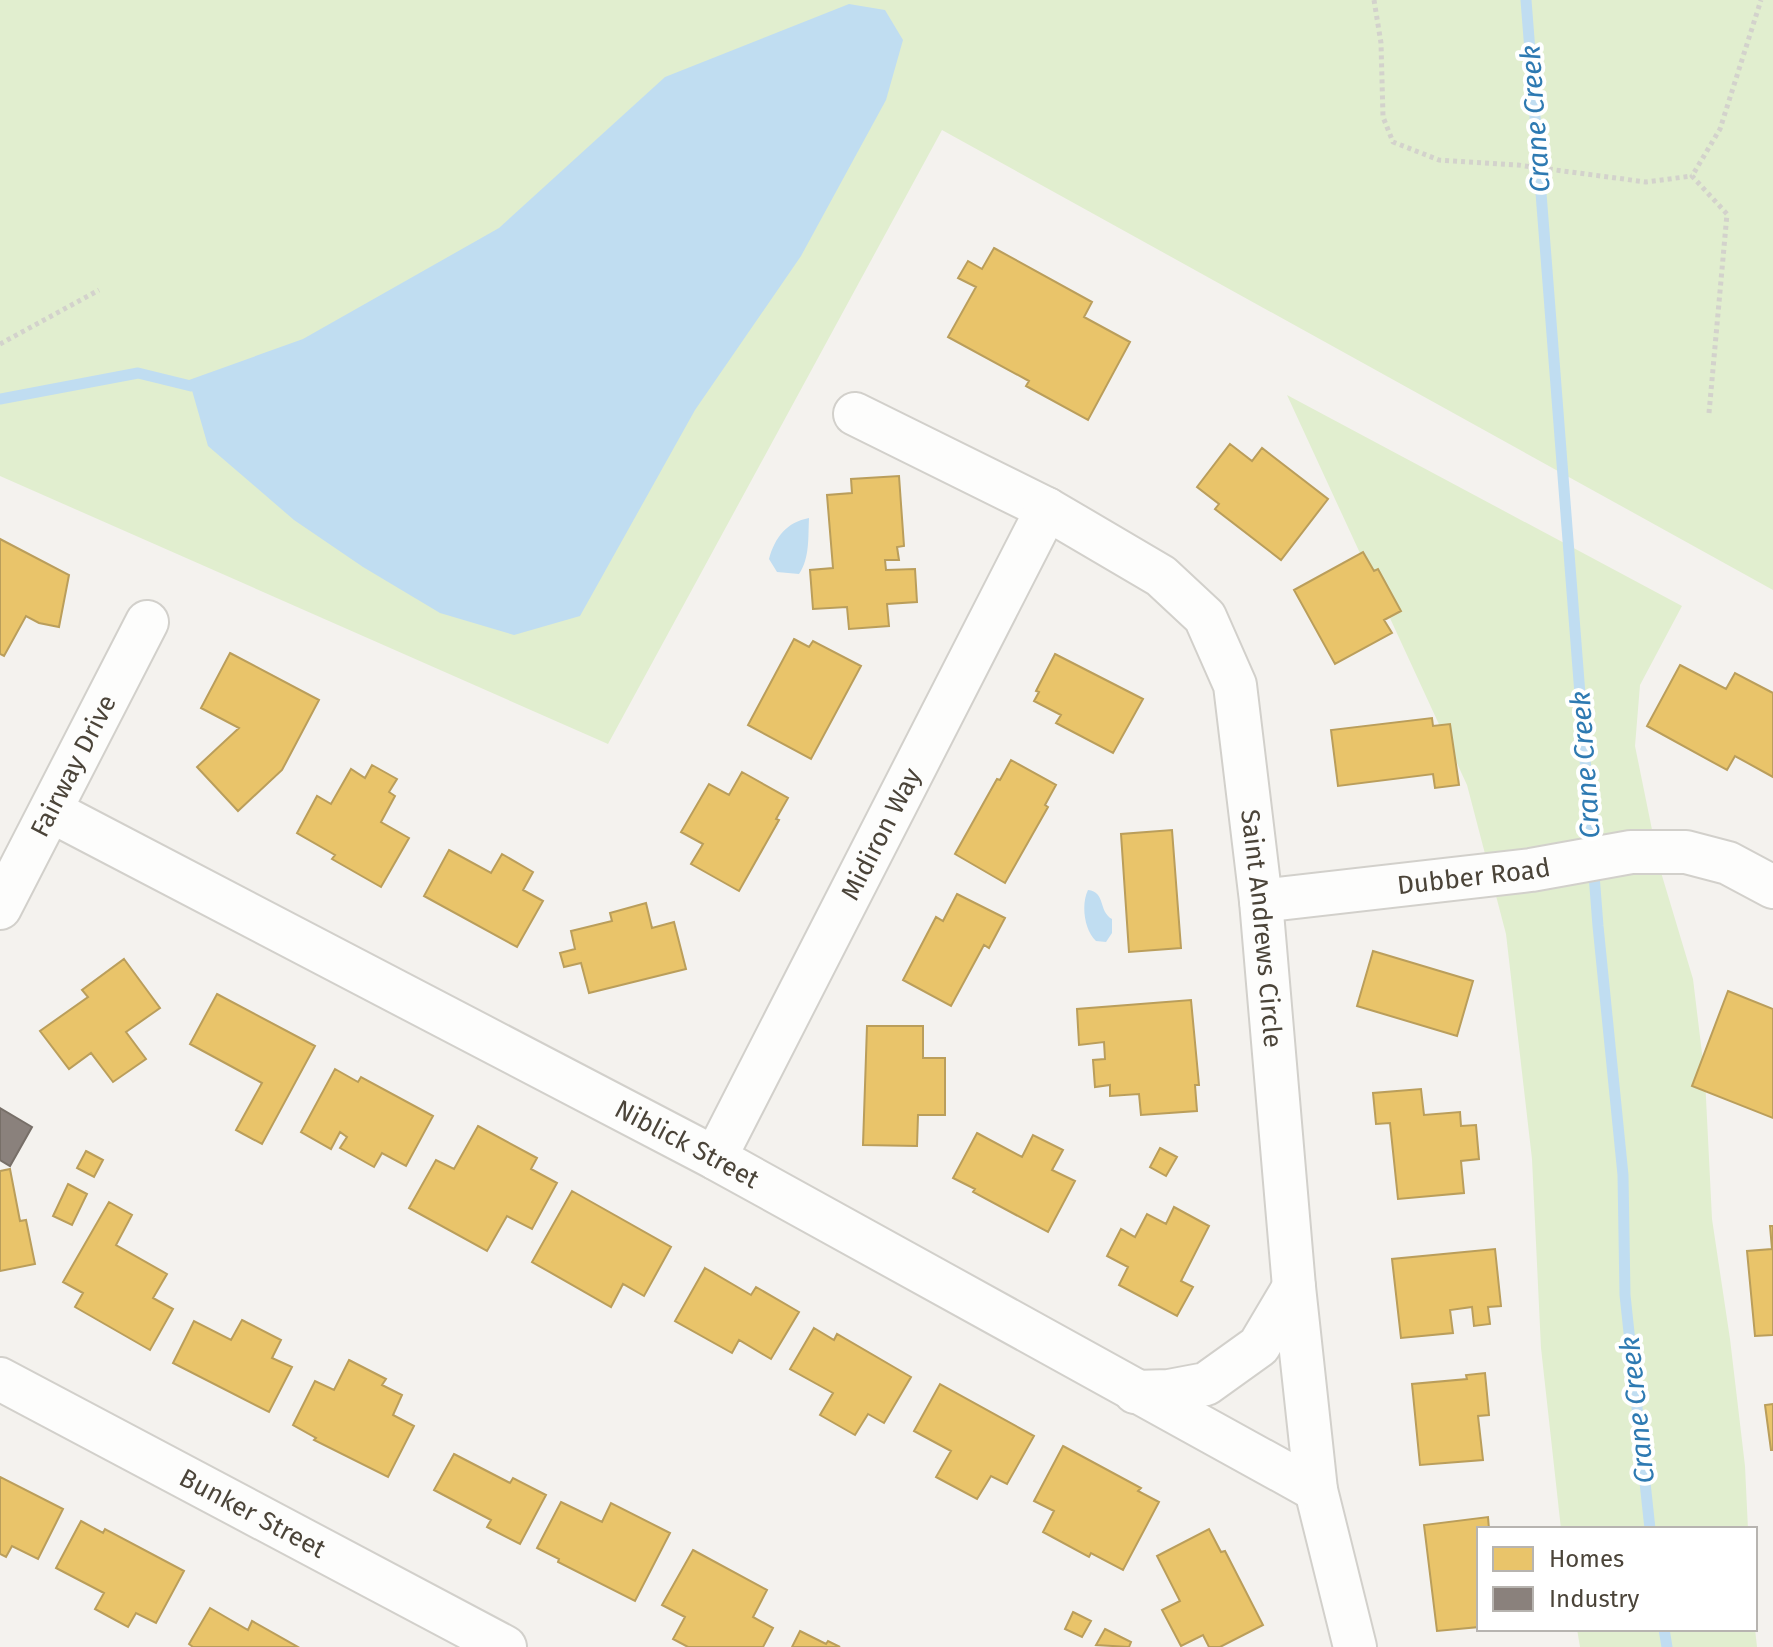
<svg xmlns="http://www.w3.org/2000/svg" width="1773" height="1647" font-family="'Fira Sans',sans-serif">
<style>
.green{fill:#e1eecf}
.water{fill:#c0ddf1}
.homes{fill:#e9c46a;stroke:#ba9e5b;stroke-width:2}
.industry{fill:#8a817c;stroke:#776f68;stroke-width:2}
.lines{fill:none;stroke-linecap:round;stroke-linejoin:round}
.stream{stroke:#c0ddf1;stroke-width:11}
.minor-casing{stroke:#d2d0cb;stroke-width:46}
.path{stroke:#d3d2cc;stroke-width:5;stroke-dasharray:4 4;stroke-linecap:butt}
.minor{stroke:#fdfdfc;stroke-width:42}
.labels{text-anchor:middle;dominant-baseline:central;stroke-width:8;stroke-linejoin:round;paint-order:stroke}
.street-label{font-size:26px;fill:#4b4439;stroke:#fff}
.water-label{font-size:28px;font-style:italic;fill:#2e7ab2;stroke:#fff}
</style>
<rect width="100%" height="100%" fill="#f4f2ee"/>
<path class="green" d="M0 0H1773V590L942 130 608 744 0 476Z
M1287 395 1682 606 1640 685 1635 746 1660 869 1693 979 1705 1078 1712 1219 1730 1339 1745 1466 1748 1529H1561L1541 1348 1532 1159 1506 934 1467 785Z
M1577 1629H1755L1757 1647H1580Z"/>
<path class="water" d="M849 4 885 10 903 40 886 100 801 256 695 410 580 616 514 635 440 613 363 567 294 520 208 446 189 380 303 339 499 228 665 77Z
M809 518C808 536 810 558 799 574L777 572 769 559C775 537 787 522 809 518Z
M1088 890C1106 892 1098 911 1112 919V933L1106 942 1096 941C1084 930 1081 904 1088 890Z"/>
<path class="homes" d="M994 248 1092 302 1084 317 1130 342 1088 420 1026 386 1029 381 948 337 976 287 958 278 968 261 982 269Z
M1230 444 1252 461 1262 448 1328 499 1281 560 1215 509 1219 504 1197 487Z
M899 476 904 546 897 547 899 560H885L886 570 915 569 917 602 887 604 889 626 849 629 847 607 813 609 810 570 833 568 827 495 852 493 851 479Z
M0 539 69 575 59 627 39 623 26 616 4 656 0 654Z
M1363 552 1374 571 1378 569 1401 611 1384 620 1392 633 1335 664 1294 590Z
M794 639 809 647 813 641 861 666 811 759 748 725Z
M230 653 319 700 282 770 238 811 197 767 239 728 201 708Z
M1055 654 1143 699 1113 753 1056 723 1061 715 1034 701 1039 692 1036 691Z
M1680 665 1726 689 1735 673 1773 693V777L1735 756 1727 770 1647 726Z
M1432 718 1433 726 1450 724 1459 785 1435 788 1433 774 1338 786 1331 730Z
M1011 760 1056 785 1045 805 1048 807 1005 883 955 854 997 779 1000 780Z
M372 765 397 779 389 792 395 796 381 822 409 838 381 887 332 859 335 855 297 833 317 796 331 804 351 769 365 778Z
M742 772 788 798 776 819 779 820 739 891 691 864 703 844 681 832 709 784 729 795Z
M1172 830 1181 948 1129 952 1121 834Z
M449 850 491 873 502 854 533 872 523 890 543 901 517 947 424 896Z
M957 894 1005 918 989 948 984 945 951 1006 903 980 936 917 943 921Z
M646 903 652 928 674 922 686 969 589 993 581 963 564 967 560 953 575 949 571 931 612 921 610 913Z
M1373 951 1473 981 1457 1036 1357 1006Z
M124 959 160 1008 126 1032 146 1059 113 1082 91 1053 69 1069 40 1031 88 997 82 990Z
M1728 991 1773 1009V1118L1692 1086Z
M217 994 315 1046 262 1144 236 1130 262 1083 190 1044Z
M1191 1000 1199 1085H1195L1197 1111 1141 1115 1139 1094 1110 1096V1085L1095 1087 1093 1060 1105 1059 1104 1042 1079 1045 1077 1009Z
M867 1026H923V1058H945V1115H918L917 1146 863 1145Z
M335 1069 358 1082 361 1077 433 1116 406 1166 382 1153 374 1167 340 1148 347 1137 340 1132 331 1149 301 1132Z
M1421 1089 1424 1115 1460 1112 1461 1126 1476 1125 1479 1159 1461 1161 1464 1193 1398 1199 1390 1123 1376 1124 1373 1093Z
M478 1126 537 1158 531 1169 557 1183 532 1229 507 1216 487 1251 409 1208 436 1160 454 1169Z
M977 1133 1022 1157 1033 1135 1063 1150 1052 1170 1075 1181 1048 1232 973 1192 975 1189 953 1178Z
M1160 1148 1177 1157 1166 1176 1150 1167Z
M86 1151 103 1160 94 1177 77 1168Z
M10 1169 20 1221 26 1220 35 1264 0 1271V1171Z
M68 1184 87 1194 72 1225 53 1216Z
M572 1191 671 1247 644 1296 623 1284 611 1307 532 1262Z
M109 1202 132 1215 116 1245 167 1274 153 1298 173 1309 150 1350 75 1307 83 1293 63 1282Z
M1174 1207 1209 1226 1181 1281 1193 1287 1177 1316 1119 1285 1128 1267 1107 1256 1121 1229 1135 1237 1147 1214 1166 1224Z
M1770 1226H1773V1335L1755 1336 1747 1251 1772 1249Z
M1495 1249 1501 1306 1488 1307 1490 1324 1474 1326 1472 1307 1450 1310 1453 1333 1401 1338 1392 1259Z
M705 1268 751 1295 756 1287 799 1312 771 1359 739 1340 732 1353 675 1321Z
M242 1320 281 1340 272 1358 292 1367 269 1412 173 1363 194 1321 231 1340Z
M814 1328 834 1340 837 1334 911 1377 884 1423 868 1414 855 1435 820 1415 833 1393 790 1369Z
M349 1360 386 1379 382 1385 402 1395 393 1415 414 1426 388 1477 314 1440 316 1438 293 1425 315 1381 334 1390Z
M1485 1373 1489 1415 1478 1416 1483 1460 1420 1465 1412 1384 1467 1379 1466 1375Z
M940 1384 1034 1436 1007 1484 991 1476 977 1499 936 1477 951 1451 914 1431Z
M1773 1404V1450H1771L1765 1405Z
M1063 1446 1141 1488 1138 1491 1159 1502 1123 1570 1091 1553 1089 1557 1043 1532 1054 1511 1034 1501Z
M454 1454 510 1483 513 1478 546 1495 520 1544 487 1527 491 1520 434 1490Z
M0 1477 63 1509 38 1559 12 1546 6 1557 0 1554Z
M561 1502 602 1522 611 1503 670 1533 635 1601 558 1562 559 1559 537 1548Z
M1488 1517 1489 1529H1479V1627L1437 1631 1424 1525Z
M81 1521 103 1533 105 1529 184 1571 156 1623 136 1613 128 1627 95 1609 104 1593 56 1568Z
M1209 1529 1221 1552 1225 1551 1263 1625 1220 1647H1209L1203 1635 1181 1646 1162 1610 1180 1601 1157 1556Z
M693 1550 767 1590 753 1617 773 1628 763 1647H688L673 1639 685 1617 662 1605Z
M210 1608 248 1630 252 1621 298 1647H193L189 1644Z
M1073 1612 1091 1621 1082 1637 1065 1629Z
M1105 1629 1131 1642 1129 1647 1096 1645Z
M800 1631 826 1644 828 1641 840 1647H792Z"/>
<path class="industry" d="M0 1108 32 1127 10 1166 0 1160Z"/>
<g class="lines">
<path class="stream" d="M1526 0 1598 926 1623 1175 1625 1295 1650 1529
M0 399 138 373 191 386
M1664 1629 1667 1647"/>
<g class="minor-casing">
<g id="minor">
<path id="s1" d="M855 414 1047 509 1161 576 1205 617 1235 685 1261 901 1294 1287 1316 1490 1355 1647"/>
<path id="s2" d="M51 811 715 1158 1316 1490"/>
<path id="s3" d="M1261 901 1531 870 1631 852H1686L1728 863 1773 887"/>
<path id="s4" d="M0 908 147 622"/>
<path id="s5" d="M715 1158 1047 509"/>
<path id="s6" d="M0 1379 505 1647"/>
<path d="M1135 1392 1169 1391 1206 1384 1259 1346 1294 1287"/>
</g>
</g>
<path class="path" d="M1374 0 1381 43 1383 117 1393 142 1439 160 1518 165 1646 182 1692 176
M0 344 99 290
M1709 413 1727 214 1692 176 1720 129 1761 0"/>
<use href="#minor" class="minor"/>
</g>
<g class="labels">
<g class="street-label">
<text stroke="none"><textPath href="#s4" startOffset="160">Fairway Drive</textPath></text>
<text stroke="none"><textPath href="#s5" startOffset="364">Midiron Way</textPath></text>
<text stroke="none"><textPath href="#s3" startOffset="214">Dubber Road</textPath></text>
<text stroke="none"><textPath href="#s1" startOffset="726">Saint Andrews Circle</textPath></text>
<text stroke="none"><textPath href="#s2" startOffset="718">Niblick Street</textPath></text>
<text stroke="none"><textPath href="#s6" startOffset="286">Bunker Street</textPath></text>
</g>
<g class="water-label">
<text transform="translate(1535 119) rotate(-94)">Crane Creek</text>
<text transform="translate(1585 765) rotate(-94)">Crane Creek</text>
<text transform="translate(1637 1410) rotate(-96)">Crane Creek</text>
</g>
</g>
<rect x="1477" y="1527" width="280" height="104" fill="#ffffff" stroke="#b7b4b0" stroke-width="2"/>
<rect x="1493" y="1547" width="40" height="24" fill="#e9c46a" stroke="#b7b4b0" stroke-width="2"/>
<text x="1549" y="1567" font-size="24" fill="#4b4439">Homes</text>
<rect x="1493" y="1587" width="40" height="24" fill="#8a817c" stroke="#b7b4b0" stroke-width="2"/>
<text x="1549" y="1607" font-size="24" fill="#4b4439">Industry</text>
</svg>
